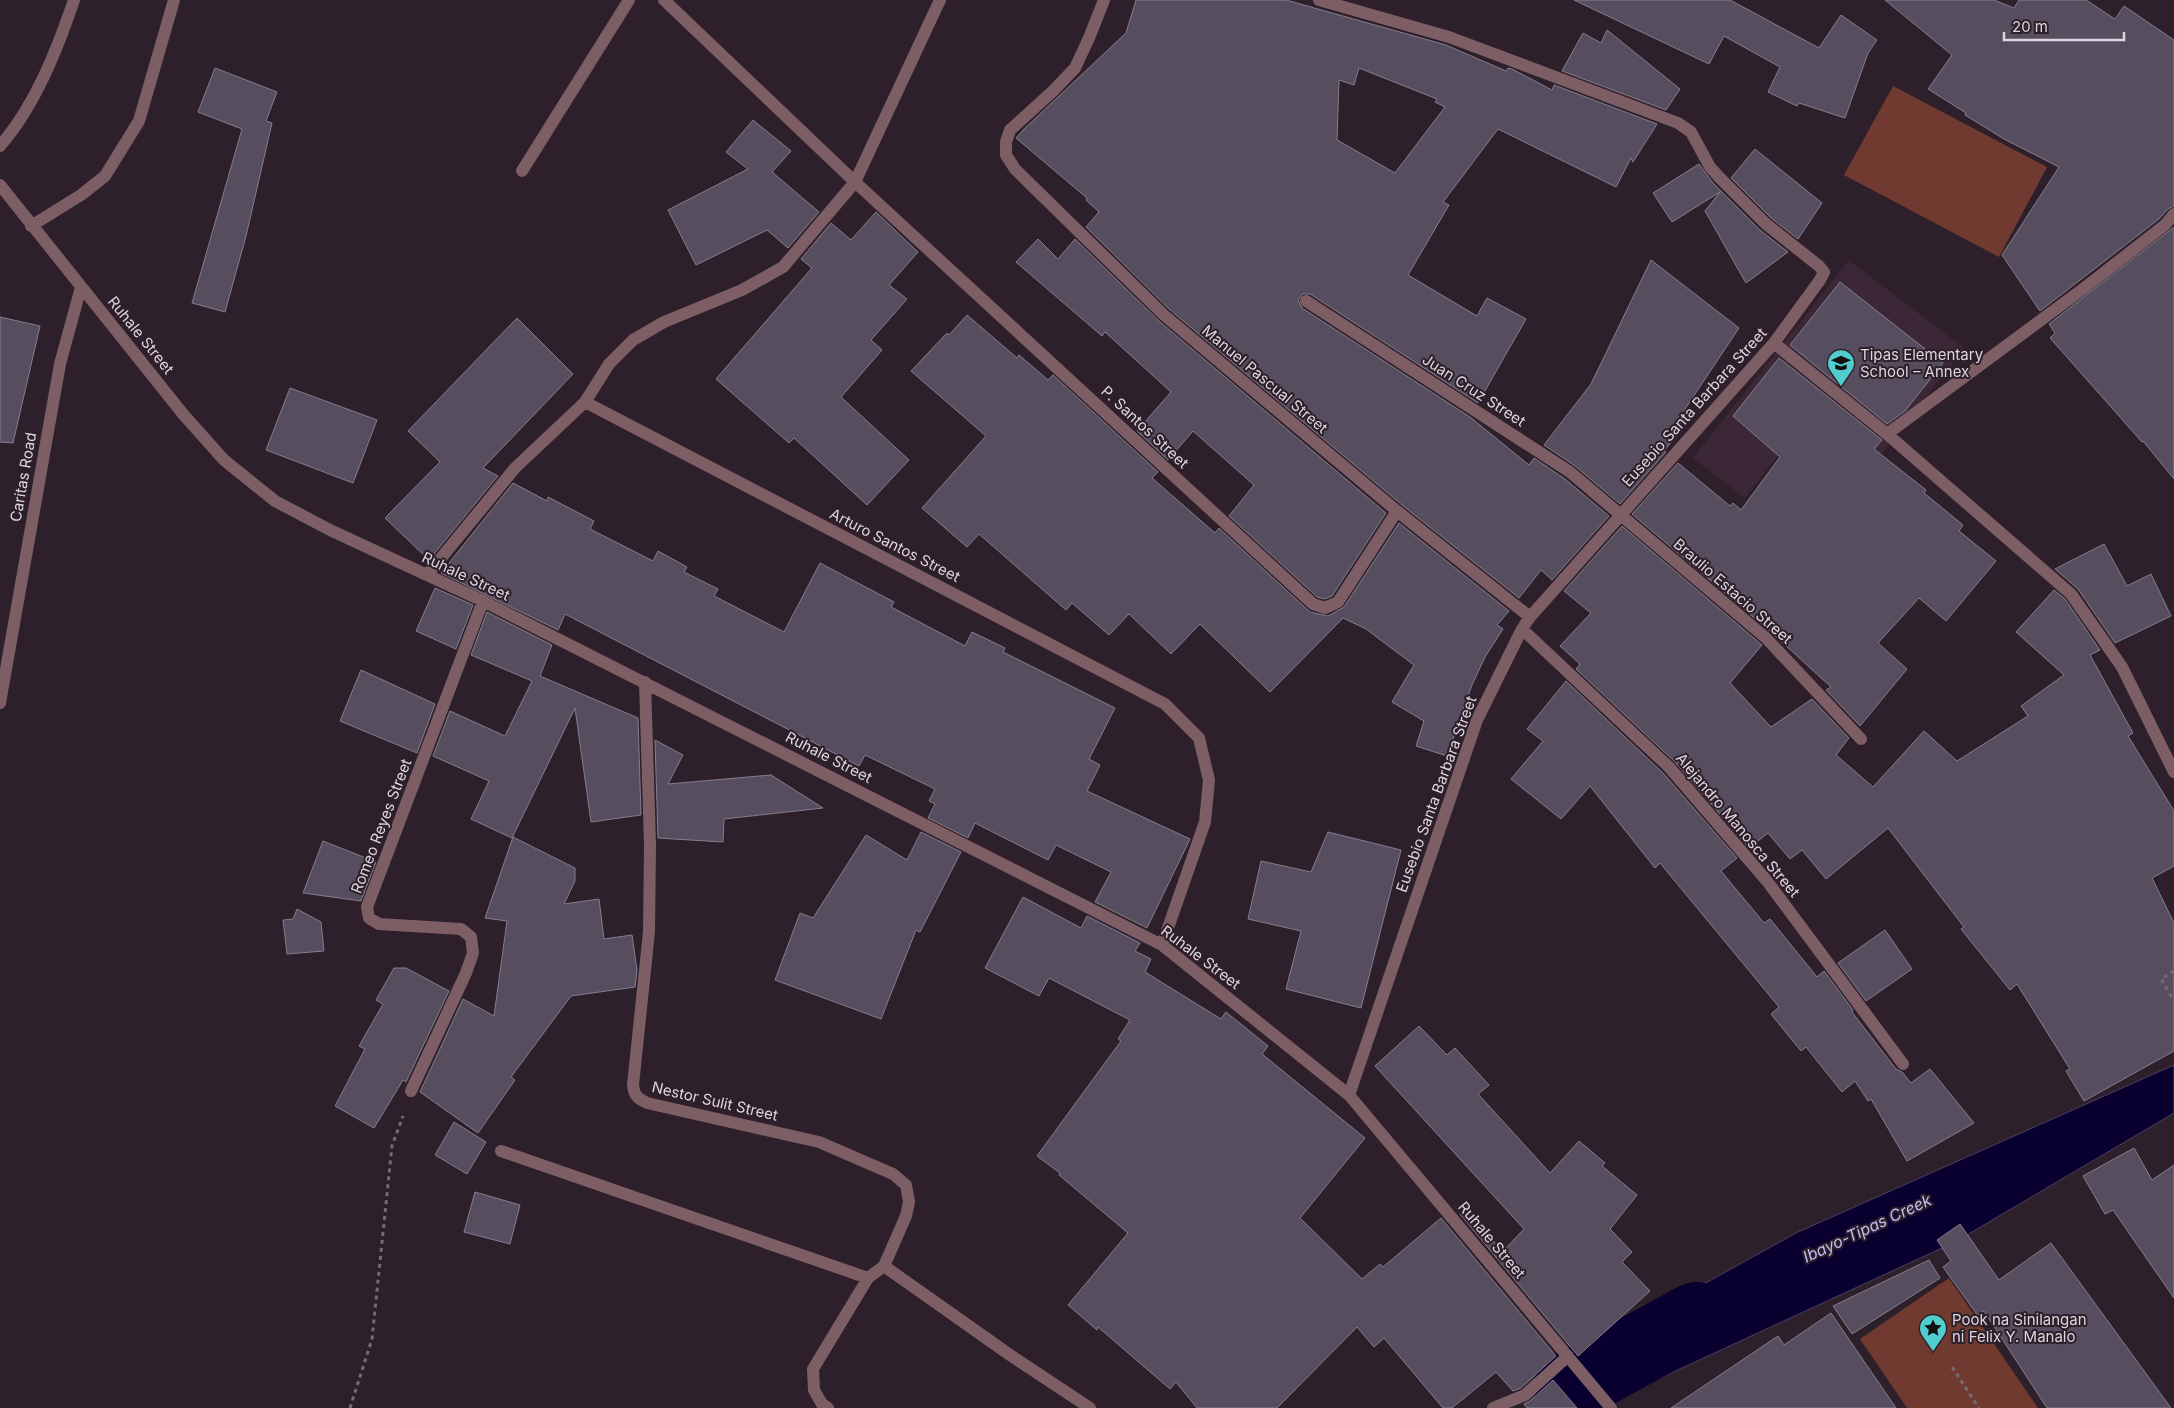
<svg xmlns="http://www.w3.org/2000/svg" width="2174" height="1408" font-family="Inter,sans-serif">
<style>
.built{fill:#3b2736}
.green{fill:#703a30}
.water{fill:#090030;stroke:#494064}
.lines{fill:none;stroke-linecap:round;stroke-linejoin:round}
.river{stroke:#090030;stroke-width:72}
.building{fill:#564e5e;stroke:#857d8e;fill-rule:evenodd}
.path{stroke:#766a73;stroke-width:3;stroke-dasharray:4 4;stroke-linecap:butt}
.minor{stroke:#7e5e65;stroke-width:12}
.labels{text-anchor:middle;dominant-baseline:central;stroke-width:4;stroke-linejoin:round;paint-order:stroke}
.street-label{font-size:15px;fill:#dfd6dd;stroke:#2e202b}
.poi-label{font-size:15px;fill:#dfd6dd;stroke:#2e202b;text-anchor:start}
.water-label{font-size:16px;font-style:italic;fill:#babff4;stroke:#2e202b}
</style>
<rect width="100%" height="100%" fill="#2e202b"/>
<path class="built" d="M1849 260 1964 348 1865 475 1801 426 1745 498 1693 458Z"/>
<path class="green" d="M1893 86 2047 167 1999 257 1844 175Z
M1949 1278 2038 1408H1907L1860 1339Z"/>
<path class="water" d="M2174 1065V1113L1955 1242 1630 1392 1590 1347 1796 1233Z"/>
<g class="lines">
<path class="river" d="M1570 1387 1696 1318"/>
</g>
<path class="building" d="M1136 0H1286L1446 45 1506 71 1508 68 1512 69 1552 90 1554 85 1657 124 1633 162 1631 158 1616 187 1498 129 1443 202 1449 205 1408 275 1477 316 1487 298 1526 319 1478 403 1310 294H1303L1298 300 1302 308 1470 417 1529 465 1534 458 1565 479 1609 516 1552 580 1541 570 1519 598 1402 505 1169 309 1086 227 1099 212 1086 200 1087 198 1016 138 1024 129 1126 33ZM1359 68 1437 99 1435 102 1445 107 1395 173 1337 140 1339 80 1354 85Z
M1574 0H1730L1819 48 1841 15 1877 40 1868 53 1845 118 1799 103 1797 106 1768 92 1780 67 1724 36 1709 64Z
M1885 0H1994L2014 8 2019 0H2086L2115 19 2124 6 2174 40V206L2168 209 2159 219 2040 311 2002 255 2059 167 2004 139 1965 115 1966 113 1928 89 1952 55Z
M1607 30 1680 89 1666 110 1562 71 1583 33 1601 43Z
M215 68 277 92 266 121 272 123 246 236 225 312 192 303 242 129 198 112Z
M753 120 791 151 772 172 819 212 788 248 767 230 696 265 668 210 748 169 726 152Z
M1755 149 1822 203 1798 239 1771 218 1731 178Z
M1699 164 1713 183 1760 230 1788 252 1746 283 1705 211 1720 192 1672 222 1653 193Z
M876 212 918 252 889 285 907 299 871 340 882 350 841 397 909 460 867 505 794 438 789 443 716 379 812 268 801 259 831 223 851 240Z
M2174 227V479L2143 441 2142 442 2050 338 2055 333 2049 324Z
M1038 239 1058 259 1075 239 1159 321 1386 513 1332 596 1325 599 1317 597 1229 516 1254 485 1193 431 1168 460 1137 431 1171 392 1105 332 1102 336 1016 262Z
M1651 260 1739 328 1685 409 1693 415 1664 451 1666 452 1620 504 1575 466 1544 445 1591 384Z
M1840 282 1943 363 1905 411 1887 424 1790 345Z
M967 315 1017 358 1019 355 1048 380 1053 375 1158 472 1152 478 1215 533 1219 528 1310 612 1328 616 1344 607 1399 523 1509 611 1497 625 1503 629 1485 657 1472 685 1447 756 1416 746 1424 721 1392 702 1414 665 1366 629 1343 618 1270 692 1200 624 1171 654 1129 614 1109 635 1072 603 1066 610 979 534 967 547 922 508 986 436 911 371 947 333 949 335Z
M0 317 40 326 13 443 0 442Z
M517 318 573 374 483 468 498 476 429 560 385 518 440 462 408 431Z
M1779 358 1882 440 1874 449 1926 490 1924 493 1963 525 1959 531 1996 561 1946 621 1919 598 1878 643 1907 669 1860 726 1826 690 1831 687 1772 633 1632 514 1678 463 1730 506 1733 503 1741 510 1780 457 1733 416Z
M290 388 377 420 353 483 266 450Z
M513 483 547 501 548 497 594 521 590 529 653 561 658 551 687 567 684 572 718 589 714 596 784 632 820 563 894 602 891 607 965 646 972 632 1005 648 1003 652 1115 708 1089 759 1100 765 1087 791 1190 839 1147 928 1095 902 1111 872 1056 845 1048 860 975 823 968 838 928 818 935 804 929 801 935 789 865 755 859 766 565 614 558 630 441 573Z
M1622 526 1762 645 1730 683 1771 727 1812 699 1849 738 1836 755 1873 787 1924 731 1957 761 2028 716 2021 706 2064 675 2016 632 2054 590 2065 599 2100 650 2090 655 2133 733 2128 736 2174 811V866L2152 878 2174 923V1051L2084 1101 2066 1071 2070 1069 2017 984 2010 990 1961 929 1964 927 1888 828 1826 879 1802 850 1790 859 1768 833 1749 848 1675 762 1576 669 1580 664 1560 646 1591 613 1564 591Z
M2104 544 2127 586 2151 574 2171 616 2115 643 2078 589 2055 569Z
M435 588 473 605 456 649 416 631Z
M487 612 552 645 540 676 638 718 641 815 591 822 575 708 512 838 471 819 489 781 433 756 450 711 505 736 532 681 471 655Z
M361 670 435 704 417 753 340 721Z
M1566 681 1663 773 1737 858 1721 871 1764 923 1770 919 1817 977 1824 971 1853 1010 1852 1012 1896 1069 1902 1072 1911 1083 1930 1069 1974 1123 1907 1161 1871 1099 1868 1101 1855 1081 1842 1092 1806 1047 1801 1051 1771 1014 1779 1007 1660 863 1655 868 1590 786 1561 819 1511 779 1543 741 1527 729Z
M655 740 683 755 668 784 771 775 823 808 724 819 723 842 658 838Z
M921 832 961 852 920 932 916 930 881 1019 775 980 800 913 813 918 866 835 907 860Z
M1328 832 1401 850 1361 1008 1286 989 1301 931 1248 919 1261 861 1311 872Z
M513 837 575 868V881L564 904 599 899 604 939 632 935 637 970 635 987 571 996 511 1077 515 1080 478 1133 420 1092 463 999 494 1016 507 921 485 918Z
M323 841 376 862 361 901 303 893Z
M1023 897 1081 928 1087 916 1140 943 1135 951 1151 959 1145 972 1221 1019 1226 1012 1268 1046 1262 1054 1365 1138 1300 1218 1362 1279 1380 1264 1383 1267 1441 1218 1556 1356 1521 1388 1513 1391 1496 1372 1452 1408H1443L1384 1338 1374 1347 1357 1327 1277 1408H1197L1176 1382 1170 1389 1098 1327 1097 1330 1068 1305 1128 1233 1059 1175 1060 1173 1037 1156 1121 1041 1118 1039 1130 1020 1049 978 1039 996 985 968Z
M297 909 321 922 324 951 287 954 283 920 293 919Z
M1885 930 1912 969 1866 1001 1838 963Z
M394 968H406L449 991 406 1082 403 1080 374 1128 335 1106 365 1049 359 1046 383 1004 376 1000Z
M1419 1026 1447 1055 1455 1048 1489 1085 1478 1094 1550 1173 1579 1141 1605 1163 1602 1166 1637 1195 1610 1229 1632 1252 1622 1262 1650 1291 1578 1356 1460 1214 1504 1250 1524 1229 1375 1066Z
M454 1122 486 1142 467 1174 435 1155Z
M2134 1148 2152 1180 2174 1165V1298L2113 1210 2105 1214 2083 1176Z
M475 1192 520 1205 510 1244 464 1232Z
M1960 1224 1999 1280 2051 1243 2171 1408H2047L1984 1311 1978 1316 1943 1267 1951 1261 1937 1240Z
M1929 1260 1940 1278 1852 1334 1833 1306Z
M1831 1313 1896 1408H1671L1778 1336 1784 1345Z
M1553 1380 1577 1408H1527L1524 1404 1530 1401Z"/>
<g class="lines">
<path class="path" d="M2174 971 2161 979 2174 1001
M1952 1367 1979 1408
M350 1408 372 1339 392 1146 403 1116"/>
<path class="minor" d="M664 0 855 182 1313 604 1325 608 1338 602 1397 511
M1104 0 1089 38 1075 68 1053 91 1010 130 1006 142V155L1015 169 1164 315 1397 511 1530 617
M1319 0 1449 37 1678 123 1691 132 1710 167 1719 177 1766 224 1819 266 1824 272 1820 280 1774 343 1530 617 1522 629 1477 720 1349 1095
M0 146C35 106 57 50 74 0
M522 171 629 0
M0 185 183 414 224 460 275 501 330 530 483 601 1162 945 1349 1095 1611 1408
M31 226 81 195 105 176 139 121 174 0
M1306 301 1570 472 1766 638 1861 739
M1774 343 1887 434 2071 594 2122 667 2174 772
M585 402 609 364 633 340 664 322 742 290 783 267 855 182 940 0
M1887 434 2083 289 2165 225 2174 214
M427 575 515 468 585 402 1165 704 1199 738 1209 780 1205 822 1162 945
M1522 629 1669 767 1767 881 1903 1064
M645 682 650 844 649 932 633 1085C634 1095 637 1098 647 1103L819 1142 893 1174 906 1185 909 1202 906 1216 884 1266 868 1278 813 1369 814 1390 822 1404 828 1408
M0 703 60 364 81 287
M411 1091 466 973 473 953 471 937 461 929 379 924 369 918 367 907 483 601
M501 1151 868 1278
M884 1266 1010 1355 1090 1408
M1493 1408 1525 1395 1568 1356"/>
</g>
<defs>
<g id="school-pin" transform="scale(1.4375)"><path d="M0 17L-7.5 6A9.5 9.5 0 1 1 7.5 6Z" fill="#52cdce" stroke="#2e202b"/><path d="M0-5L7-2L0 1L-7-2ZM-4 1L0 2.5L4 1V4Q0 6-4 4Z" fill="#111"/></g>
<g id="sight-pin" transform="scale(1.4375)"><path d="M0 17L-7.5 6A9.5 9.5 0 1 1 7.5 6Z" fill="#52cdce" stroke="#2e202b"/><path d="M0-6L1.8-2.2L6-1.7L2.9 1.2L3.7 5.4L0 3.3L-3.7 5.4L-2.9 1.2L-6-1.7L-1.8-2.2Z" fill="#111"/></g>
</defs>
<g fill-rule="evenodd">
<use href="#school-pin" x="1841" y="363"/>
<use href="#sight-pin" x="1933" y="1328"/>
</g>
<g class="labels">
<g class="street-label">
<text transform="translate(141 335) rotate(51)">Ruhale Street</text>
<text transform="translate(1265 379) rotate(40)">Manuel Pascual Street</text>
<text transform="translate(1474 390) rotate(33)">Juan Cruz Street</text>
<text transform="translate(1694 407) rotate(-48)">Eusebio Santa Barbara Street</text>
<text transform="translate(1145 427) rotate(43)">P. Santos Street</text>
<text transform="translate(23 477) rotate(-80)">Caritas Road</text>
<text transform="translate(895 545) rotate(27)">Arturo Santos Street</text>
<text transform="translate(466 576) rotate(25)">Ruhale Street</text>
<text transform="translate(1733 591) rotate(41)">Braulio Estacio Street</text>
<text transform="translate(829 757) rotate(27)">Ruhale Street</text>
<text transform="translate(1436 794) rotate(-70)">Eusebio Santa Barbara Street</text>
<text transform="translate(1738 825) rotate(50)">Alejandro Manosca Street</text>
<text transform="translate(381 826) rotate(-69)">Romeo Reyes Street</text>
<text transform="translate(1201 957) rotate(37)">Ruhale Street</text>
<text transform="translate(715 1101) rotate(13)">Nestor Sulit Street</text>
<text transform="translate(1492 1240) rotate(50)">Ruhale Street</text>
</g>
<g class="poi-label">
<text x="1860" y="354">Tipas Elementary<tspan x="1860" dy="17">School – Annex</tspan></text>
<text x="1952" y="1319">Pook na Sinilangan<tspan x="1952" dy="17">ni Felix Y. Manalo</tspan></text>
</g>
<g class="water-label">
<text transform="translate(1867 1228) rotate(-25)">Ibayo-Tipas Creek</text>
</g>
</g>
<path d="M2004 32v8h120v-8" fill="none" stroke="#dfd6dd" stroke-width="2.5"/>
<text x="2012" y="32" font-size="15" fill="#dfd6dd" stroke="#2e202b" stroke-width="4" paint-order="stroke">20 m</text>
</svg>
